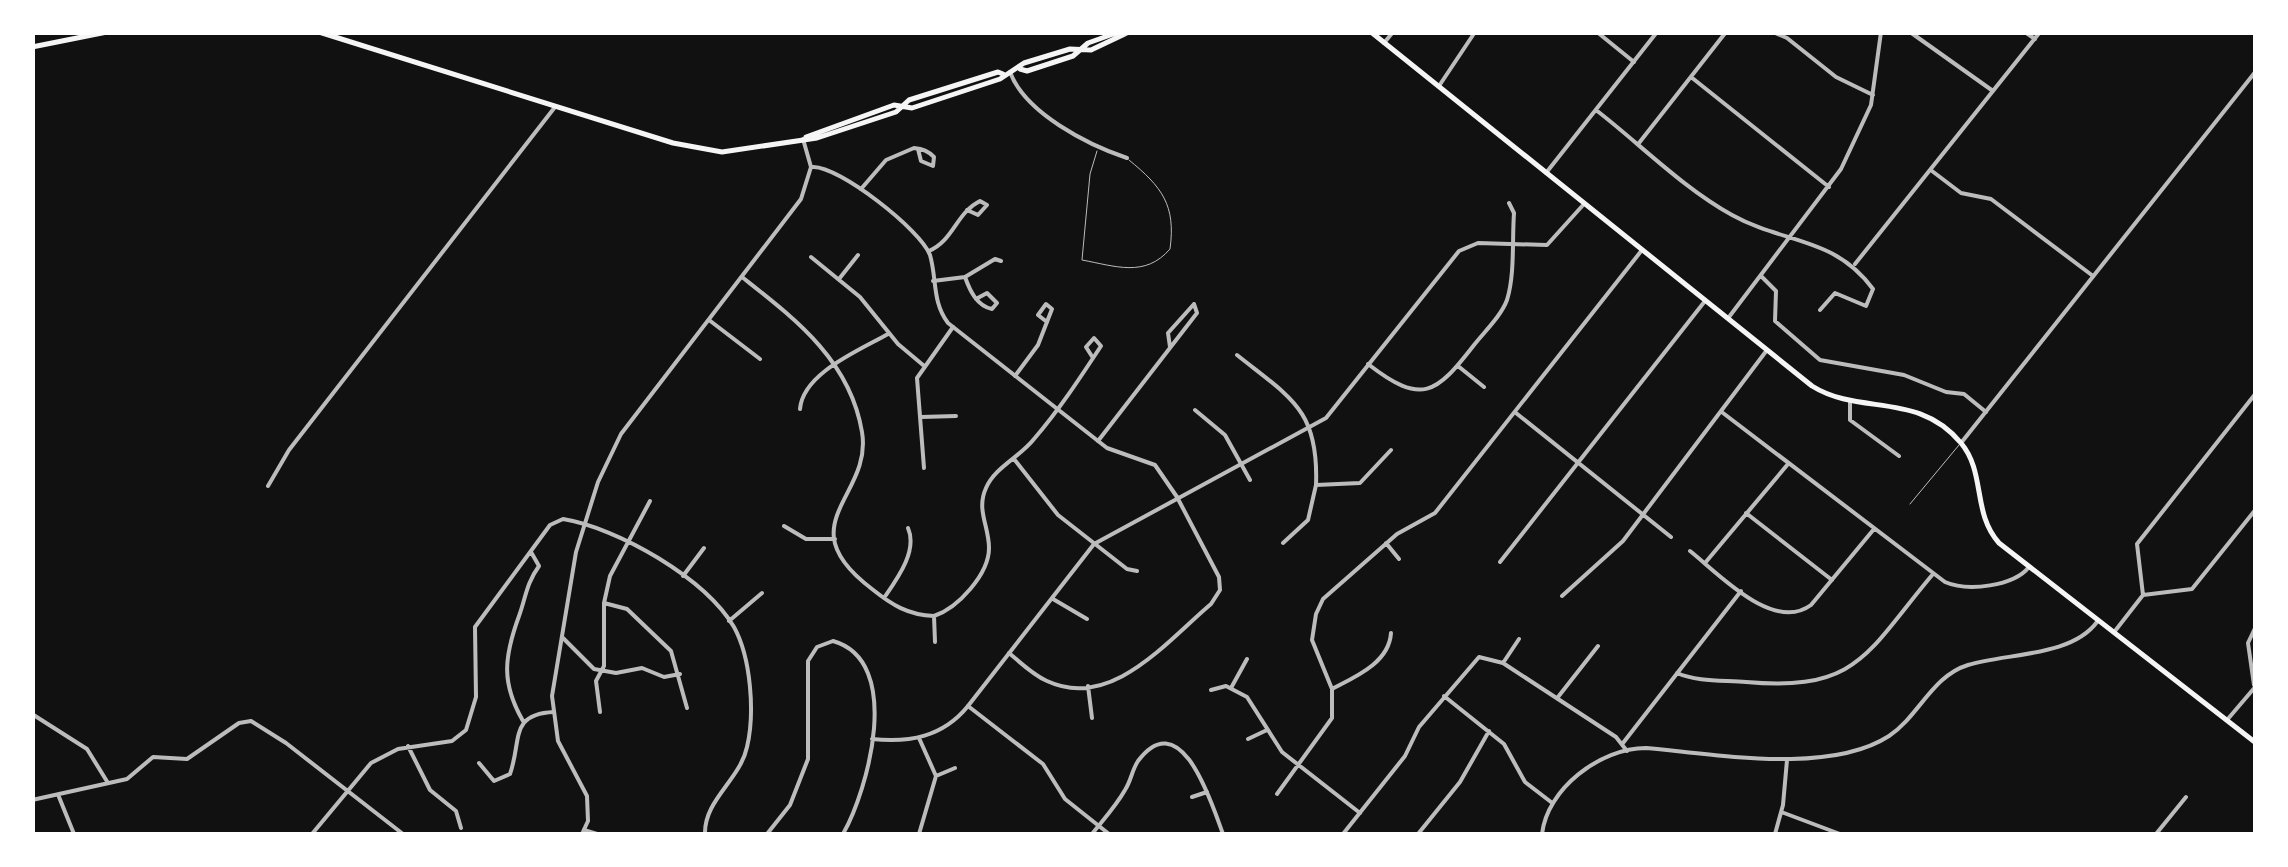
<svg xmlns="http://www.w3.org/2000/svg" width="2288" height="867" font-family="Literata,serif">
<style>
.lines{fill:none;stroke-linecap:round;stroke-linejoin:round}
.service{stroke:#bcbcbc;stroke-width:1}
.minor{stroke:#bcbcbc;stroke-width:4}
.tertiary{stroke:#bcbcbc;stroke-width:4}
.secondary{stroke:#f5f5f5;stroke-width:5}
</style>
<rect width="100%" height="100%" fill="#111"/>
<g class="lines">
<path class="service" d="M1097 151 1090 174 1082 260C1115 266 1145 278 1170 249 1176 205 1162 187 1129 160
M1910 504 1959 445"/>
<path class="minor" d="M460 32H475
M1597 32 1634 62
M1773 32 1787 38 1836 77 1873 95
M1910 32 1993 91
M2025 32 2035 39
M1384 43 1393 32
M1010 72C1025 113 1088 145 1127 158
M1691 77 1829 187
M1439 86 1475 32
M1596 110C1640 144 1683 188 1732 215 1784 244 1834 236 1873 289L1866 306 1835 293 1820 310
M1639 143 1726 32
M1932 171 1961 193 1991 199 2093 276
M1546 173 1657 32
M861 189 886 160 914 148C923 149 928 151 934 157L933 166 921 161 918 149
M929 251C954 240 956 213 980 201L987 205 978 215 967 210
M811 257 860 297 898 344 923 365
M1855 264 2040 32
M1761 276 1776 291 1775 321 1820 360 1904 375 1946 392 1964 394 1986 412
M742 277C795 319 850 360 862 432 873 497 786 524 872 589 892 605 908 615 934 616L935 642
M965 277C970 291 977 306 992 309L997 303 987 293 976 299
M839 279 858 255
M933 281 965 277 995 259 1001 261
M1729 317 1841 169 1871 105 1881 32
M709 320 760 359
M1237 355C1291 398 1319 410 1316 485
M1368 364C1422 406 1436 394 1474 345 1485 331 1501 316 1507 300 1515 274 1512 240 1514 213L1509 203
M1458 366 1484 387
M1015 376 1038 345 1052 309 1046 304 1038 315 1047 322
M1850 400V420L1899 456
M800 409C803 373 860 350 888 334
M1195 410 1225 435 1250 480
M1516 413 1671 537
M1723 413 1945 582C1968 592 2014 586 2029 567
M921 417 956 416
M1098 441 1197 313 1194 304 1168 333 1170 347
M1014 459 1058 515 1127 569 1137 571
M924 468 917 378 953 327
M268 486 289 450 555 107
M1746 513 1832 580
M784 526 806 539H835
M1283 543 1308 520 1316 485 1360 483 1391 450
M1386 543 1399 559
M1690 551C1718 573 1773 633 1811 605L1874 529
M1500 562 1705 301
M1705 563 1788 464
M683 576 704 548
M2143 595 2137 544 2256 393
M1562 596 1623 541 1767 350
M884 598C897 579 918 551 908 528
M1053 599 1087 619
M604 603 627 609 671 651 687 708
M934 616C958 608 989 574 989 548 989 526 976 510 986 488 995 467 1020 457 1034 439 1059 410 1080 378 1101 346L1094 338 1086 347 1093 358
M729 621 762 593
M2115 631 2143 595 2192 589 2256 509
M1391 633C1389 663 1355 677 1332 689L1312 640 1316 614 1323 599 1397 534 1435 513 1642 250
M562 637 594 669 616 673 642 668 664 677 680 674
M1009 653C1021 663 1033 675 1047 681 1111 711 1167 641 1211 604L1220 590 1219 577 1177 497
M1503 663 1519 639
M1677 673C1697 682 1725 680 1746 682 1859 692 1867 652 1933 574
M2254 685 2248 643 2256 626
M1088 686 1092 718
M1231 688 1247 659
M1211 690 1226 686 1247 697 1282 752 1360 813
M1444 696 1504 744 1525 782 1551 802
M1558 697 1598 646
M600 712 596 681 604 666V603L610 576 650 501
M32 714 87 749 108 783
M2227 720 2256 686
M523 721C501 683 504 657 519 616 526 597 526 584 539 566L531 552
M872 739C909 743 943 737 968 706
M1248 739 1267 730
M1623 743 1741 591
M408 746 430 790 456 811 461 828
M479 763 494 781 510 774C522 740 509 714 554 712
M936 776 955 768
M1277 794 1332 718V689
M59 797 74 834
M1192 797 1207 792
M32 800 127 779 153 757 187 759 239 723 251 721 286 743 403 834
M1784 813 1840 834
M584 830 597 834
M312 834 371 763 398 749 452 741 466 730 476 697 475 627 550 525 563 519C618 528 705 578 734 627 751 658 755 713 747 747 740 780 704 800 705 834
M767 834 790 805 808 759V661L817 647 833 641C904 661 868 790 843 834
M919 834 936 776 919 738
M1003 834H1004
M1092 834C1103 820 1116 806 1125 790 1131 781 1132 770 1138 761 1182 702 1213 808 1223 834
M1343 834 1405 756 1419 727 1479 657 1503 663 1616 737 1627 751
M1418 834 1460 782 1489 731
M1775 834 1783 805 1787 760
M2156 834 2186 797"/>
<path class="tertiary" d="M813 167C839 166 921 230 930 255 937 279 932 302 948 323L1107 448 1155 465 1177 497
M1961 443 2256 71
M582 834 588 821 587 796 558 741 552 696 576 552 598 482 621 434 801 199 811 167 803 139
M1109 834 1065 799 1043 764 968 706 1094 544 1326 418 1459 251 1478 243 1547 245 1584 204
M1542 834C1547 789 1600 748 1646 748 1714 754 1829 775 1889 736 1919 716 1932 676 1968 665 2007 653 2071 657 2097 622"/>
<path class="secondary" d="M319 32 673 143 722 152 817 138 896 112 909 100 998 72 1003 74
M1371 32 1812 386C1860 416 1918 391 1961 443 1986 473 1972 513 1999 543L2256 743
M32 47 107 32
M1020 69 1027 71 1073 56 1088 43 1116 33 1145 32
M806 137 894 105 912 108 1000 79 1024 63 1070 49 1091 50 1129 32"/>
</g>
<rect width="2288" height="867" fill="none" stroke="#ffffff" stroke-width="70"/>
</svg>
